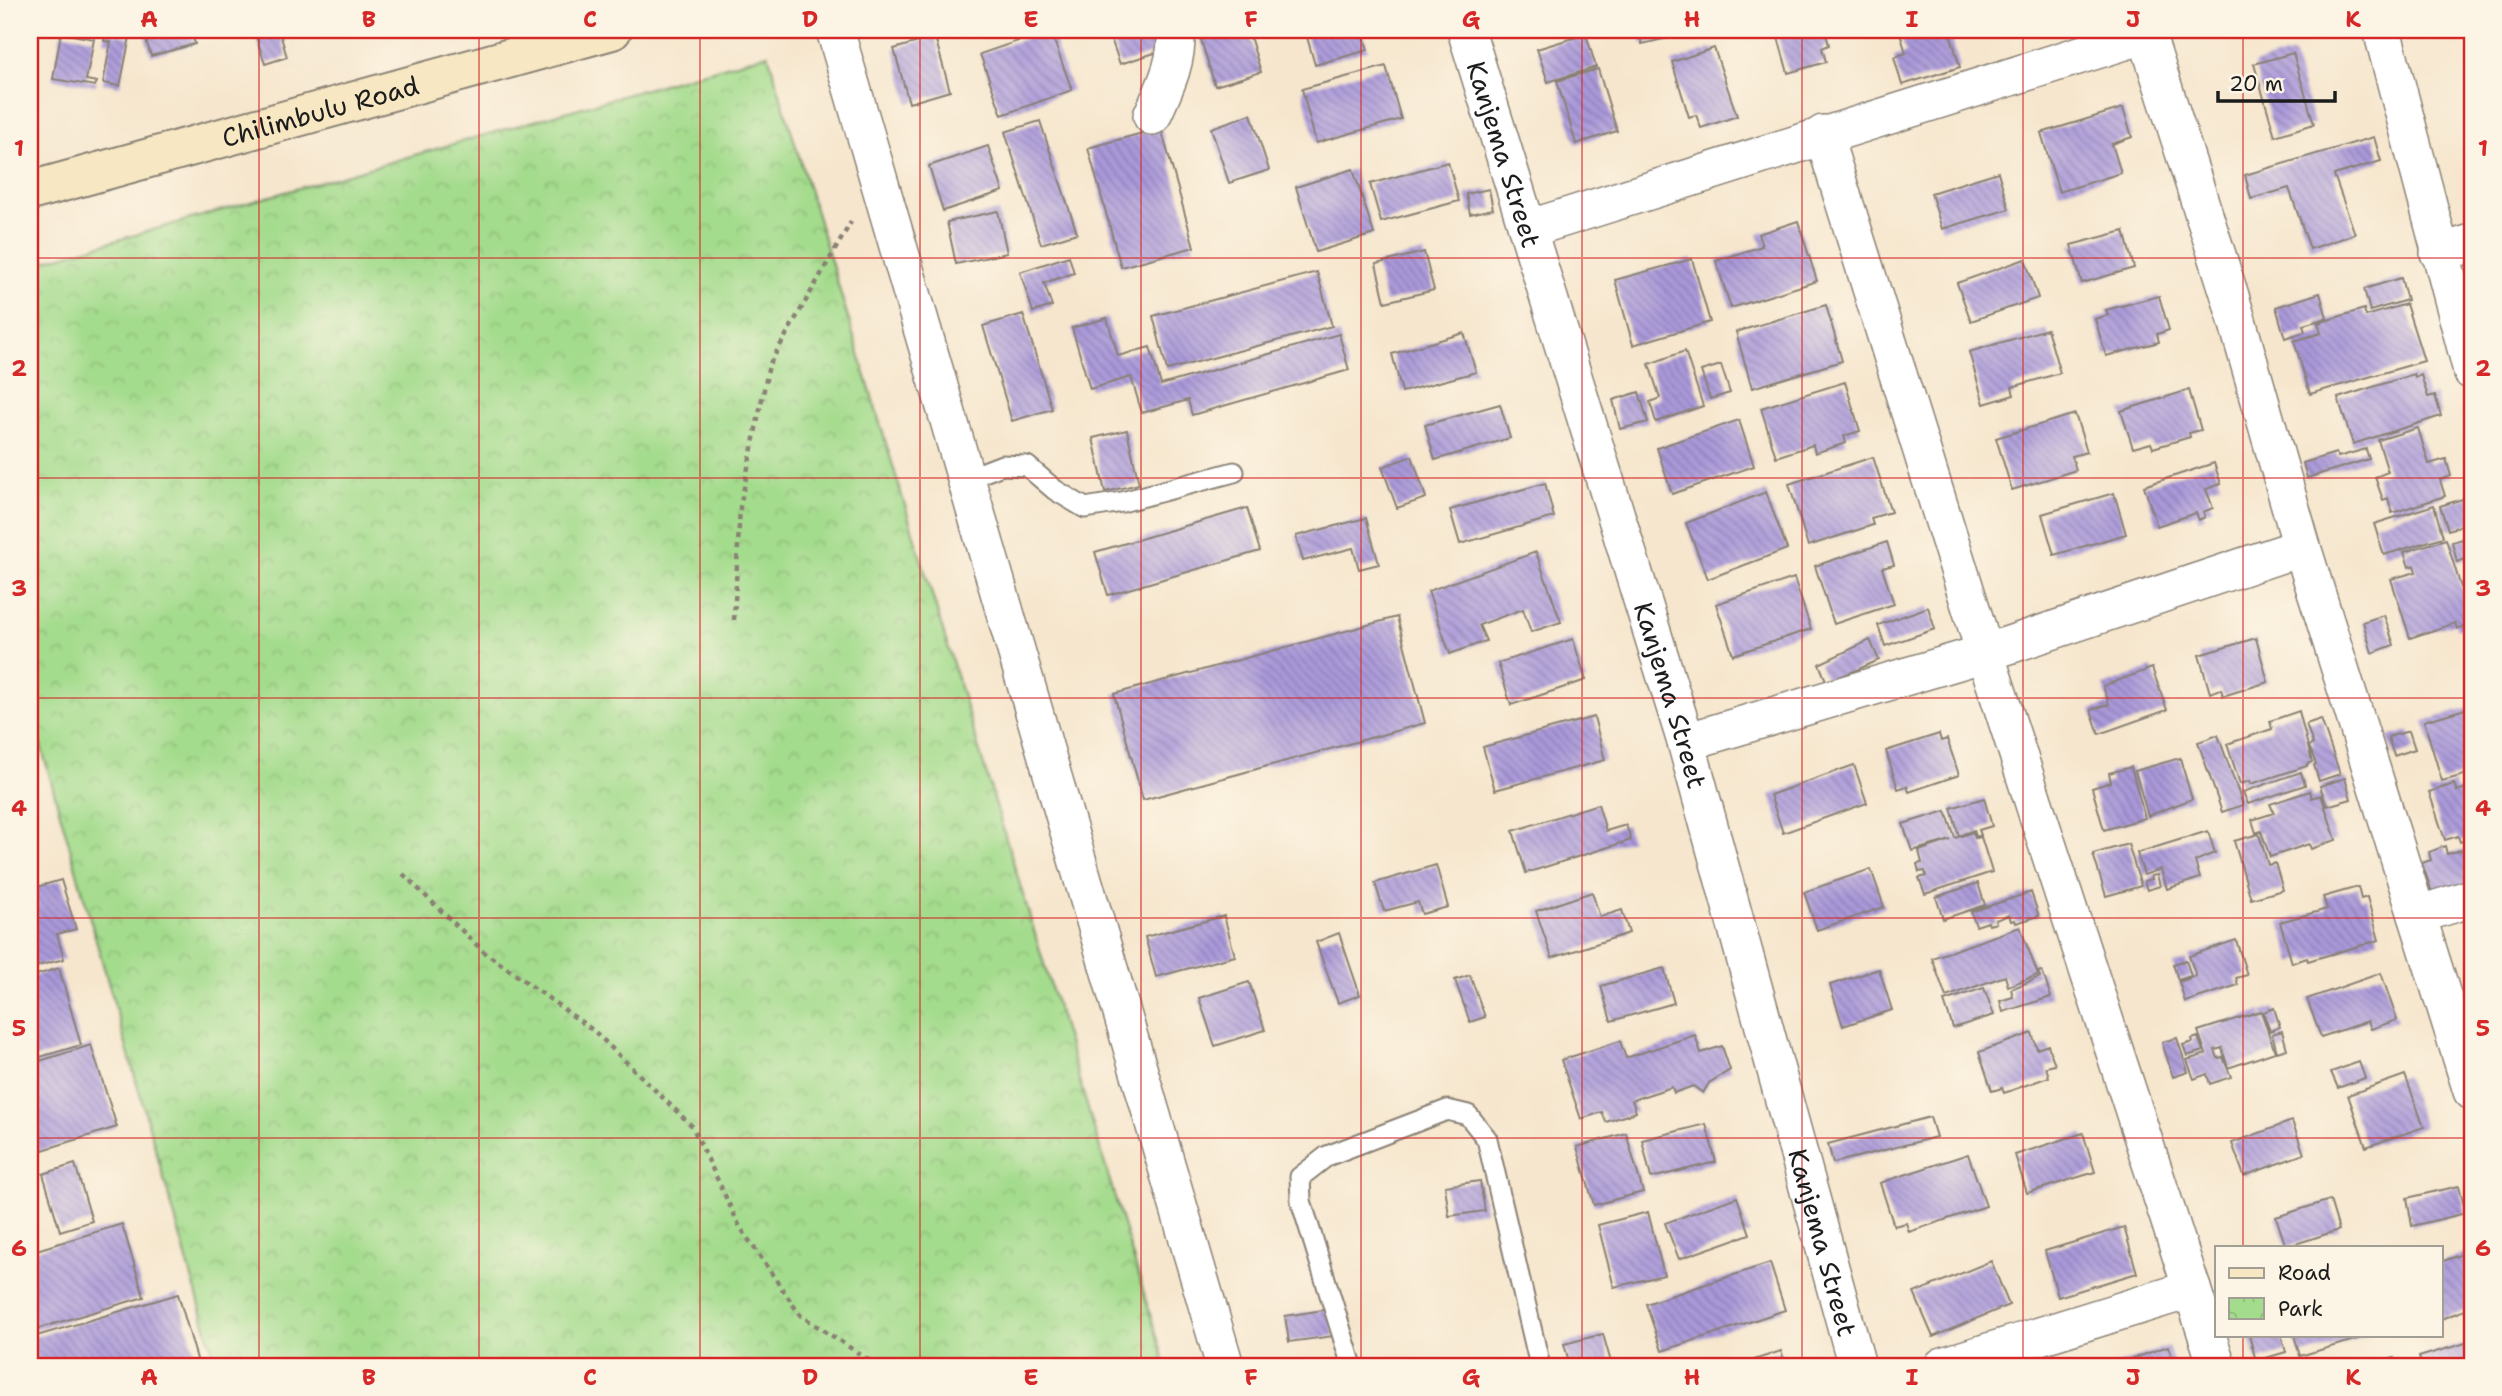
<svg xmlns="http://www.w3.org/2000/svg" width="2502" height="1396" font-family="'Shantell Sans',sans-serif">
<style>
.park{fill:url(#park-crowns);stroke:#607c54;stroke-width:2}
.building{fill:url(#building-back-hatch)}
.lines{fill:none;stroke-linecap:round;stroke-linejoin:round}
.lane-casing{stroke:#898174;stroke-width:23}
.street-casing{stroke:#898174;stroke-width:40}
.secondary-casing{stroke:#898174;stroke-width:42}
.path{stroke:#898174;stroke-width:4.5;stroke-dasharray:5 5;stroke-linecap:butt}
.lane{stroke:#fff;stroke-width:19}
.street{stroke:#fff;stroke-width:37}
.secondary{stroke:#f7e8c3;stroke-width:38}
.grid{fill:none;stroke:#d62828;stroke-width:2;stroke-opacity:0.55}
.labels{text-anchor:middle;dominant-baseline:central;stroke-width:5;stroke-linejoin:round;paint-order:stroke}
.street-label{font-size:26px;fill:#1c1c1c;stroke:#fcf5e5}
.neatline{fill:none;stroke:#d62828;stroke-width:2.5}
.grid-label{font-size:23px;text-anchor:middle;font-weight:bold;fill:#d62828}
</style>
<defs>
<pattern id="park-crowns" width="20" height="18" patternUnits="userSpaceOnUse" patternTransform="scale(1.75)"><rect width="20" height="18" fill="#a4dc8d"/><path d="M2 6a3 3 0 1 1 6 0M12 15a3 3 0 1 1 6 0" fill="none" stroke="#8dbc79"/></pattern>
<pattern id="building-back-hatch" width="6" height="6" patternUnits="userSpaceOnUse" patternTransform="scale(1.75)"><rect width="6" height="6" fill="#aa99da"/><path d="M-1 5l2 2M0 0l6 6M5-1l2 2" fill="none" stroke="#8a7cb0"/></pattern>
</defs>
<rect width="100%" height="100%" fill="#fcf5e5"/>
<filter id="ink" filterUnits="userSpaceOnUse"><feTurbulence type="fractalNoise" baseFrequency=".0143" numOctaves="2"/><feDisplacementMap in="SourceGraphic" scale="14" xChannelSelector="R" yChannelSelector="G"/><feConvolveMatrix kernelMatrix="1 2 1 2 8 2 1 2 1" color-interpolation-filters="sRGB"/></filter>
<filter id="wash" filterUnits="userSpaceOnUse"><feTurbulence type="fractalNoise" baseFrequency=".00686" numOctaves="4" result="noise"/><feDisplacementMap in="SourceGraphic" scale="28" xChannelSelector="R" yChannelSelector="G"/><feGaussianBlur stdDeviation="1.57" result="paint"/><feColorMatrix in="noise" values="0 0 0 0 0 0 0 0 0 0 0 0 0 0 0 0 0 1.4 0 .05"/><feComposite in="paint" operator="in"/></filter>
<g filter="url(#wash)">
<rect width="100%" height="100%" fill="#f6e6cd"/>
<path class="park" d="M768 54 1166 1366H217L30 707V265Z"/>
<g id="blocks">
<path class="building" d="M143 30H191L195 44 151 56Z
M254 30H279L287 57 265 64Z
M1050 30 1072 90 1002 115 980 54Z
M1108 30H1158L1164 50 1120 64Z
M1198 30H1248L1261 72 1215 86Z
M1305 30H1362L1368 50 1315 65Z
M1638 30H1688L1689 33 1642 44Z
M1776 30H1825L1829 45 1822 48 1826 62 1788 73Z
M1899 30H1949L1960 67 1902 85 1894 57 1906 53Z
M106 32 130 37 120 86 103 83 111 42 104 41Z
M61 33 94 39 86 80 97 82 95 86 53 79Z
M1586 34 1596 67 1548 82 1537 49Z
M935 37 950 91 909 103 894 49Z
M1714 48 1737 116 1701 128 1696 115 1689 117 1672 62Z
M2293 53 2314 124 2275 136 2254 64Z
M1386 66 1401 119 1316 143 1302 89Z
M1598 69 1617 131 1576 144 1557 81Z
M2123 108 2132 137 2112 144 2121 173 2059 192 2041 133Z
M1251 114 1269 170 1229 183 1211 128Z
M1040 121 1077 233 1041 244 1005 132Z
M1161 128 1194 247 1121 267 1088 148Z
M2374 137 2381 161 2334 175 2355 234 2310 249 2289 188 2251 199 2245 175Z
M988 146 1003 191 943 211 929 166Z
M1448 162 1459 201 1381 222 1370 184Z
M1353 169 1374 234 1316 252 1296 187Z
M1998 172 2009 209 1942 229 1931 193Z
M1489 189 1493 209 1470 214 1466 194Z
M998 211 1007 253 956 264 947 222Z
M1798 221 1817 281 1731 308 1716 261 1762 246 1758 234Z
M2124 231 2134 268 2082 283 2071 245Z
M1424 252 1434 290 1385 302 1376 264Z
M1069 256 1074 273 1044 283 1052 306 1033 312 1020 272Z
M1692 259 1710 322 1633 345 1615 280Z
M2025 259 2038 298 1971 321 1957 283Z
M1317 272 1332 326 1167 370 1153 316Z
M2401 278 2407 300 2370 311 2364 289Z
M2320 293 2327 318 2303 325 2305 332 2285 338 2276 307Z
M2159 296 2169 330 2157 334 2159 342 2106 356 2095 319 2108 315 2106 310Z
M2406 304 2424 361 2310 394 2294 341 2321 333 2318 323 2364 309 2366 316Z
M1826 305 1842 361 1752 388 1736 332Z
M1023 314 1052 409 1012 421 983 326Z
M1107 318 1118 356 1150 347 1161 385 1339 334 1349 370 1192 415 1188 400 1142 413 1131 377 1090 389 1072 328Z
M2047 329 2060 373 2012 387 2014 395 1984 404 1969 352Z
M1464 333 1476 372 1402 392 1392 354Z
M1685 351 1703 406 1656 422 1650 402 1660 398 1649 364Z
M1721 365 1730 393 1710 399 1701 371Z
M2414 374 2415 377 2421 375 2428 397 2435 395 2441 416 2353 444 2338 398Z
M1845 382 1860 431 1844 436 1846 443 1815 453 1813 445 1776 457 1761 408Z
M2189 390 2201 430 2189 433 2190 437 2153 448 2151 443 2133 448 2121 411Z
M1639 392 1648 422 1620 429 1613 400Z
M1500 404 1510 438 1435 460 1425 425Z
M2075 414 2087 452 2072 456 2076 470 2012 490 1996 438Z
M1739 420 1754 466 1672 494 1657 448Z
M2418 428 2429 464 2446 459 2451 476 2440 480 2445 496 2392 513 2388 498 2383 500 2375 477 2388 472 2378 440Z
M1127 430 1139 484 1105 492 1093 438Z
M2366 449 2369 459 2307 478 2303 463 2336 453 2338 457Z
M1412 456 1426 498 1397 508 1382 467Z
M1873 457 1891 512 1871 518 1873 525 1808 546 1789 484Z
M2214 463 2221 484 2206 489 2213 508 2203 512 2205 517 2199 520 2196 513 2157 526 2144 486Z
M1545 483 1554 517 1460 544 1450 510Z
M1766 492 1787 549 1708 579 1686 523Z
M2114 493 2126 534 2054 555 2042 514Z
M2472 496V522L2448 530 2440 506Z
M2434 505 2443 537 2384 555 2374 524Z
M1247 508 1260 551 1108 595 1095 552Z
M1366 518 1379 564 1359 569 1353 548 1303 561 1296 536Z
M2472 536V557L2457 562 2452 542Z
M2446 539 2472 623 2457 629 2455 623 2410 638 2391 579 2416 572 2414 565 2409 567 2404 552Z
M1887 542 1894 565 1882 568 1894 604 1834 624 1815 566Z
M1536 552 1561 622 1531 632 1523 609 1479 625 1486 641 1450 654 1428 591Z
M1794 578 1811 629 1733 655 1716 604Z
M1928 607 1935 629 1885 646 1878 625Z
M2384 615 2394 645 2372 653 2363 622Z
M1397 617 1425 723 1143 800 1114 694Z
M2256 638 2268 682 2223 696 2221 689 2210 693 2199 655Z
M1573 639 1586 680 1511 705 1498 663Z
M1870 640 1879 660 1827 683 1819 664Z
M2152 668 2167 710 2099 734 2091 710 2109 704 2103 686Z
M2472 707V773L2442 781 2424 721Z
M2299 711 2312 762 2307 764V766L2251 784 2250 781 2240 784 2227 744 2272 729 2270 721Z
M1594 717 1605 760 1495 790 1483 747Z
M2321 719 2340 774 2319 781 2314 765 2316 764 2309 746 2313 744 2306 724Z
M2409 731 2415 749 2394 756 2388 737Z
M1939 734 1941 741 1947 739 1959 775 1909 792 1907 786 1898 789 1886 751Z
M2218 735 2243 805 2222 812 2198 742Z
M2180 758 2192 799 2148 816 2135 771Z
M1854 765 1867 803 1783 833 1770 795Z
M2131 767 2145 818 2104 830 2092 788 2111 782 2109 773Z
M2301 772 2305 785 2248 804 2243 792Z
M2345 778 2351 799 2327 806 2320 786Z
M2454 784 2457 791 2469 787 2472 796V838L2460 842 2458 836 2445 840 2429 792Z
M2310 791 2312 798 2321 795 2336 840 2311 849 2309 844 2270 857 2261 831 2256 833 2252 820 2274 813 2270 804Z
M1984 798 1992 826 1979 830 1981 835 1976 837 1974 830 1959 836 1951 808Z
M1598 804 1606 831 1626 825 1631 840 1526 873 1513 831Z
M1946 811 1955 838 1973 832 1975 838 1981 837 1992 872 1925 894 1919 878 1926 876 1925 871 1919 872 1917 864 1922 863 1919 851 1951 840 1912 851 1903 824Z
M2208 831 2215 853 2195 861 2200 878 2167 889 2161 869 2144 875 2137 853Z
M2259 834 2268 865 2275 863 2283 890 2251 899 2234 841Z
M2128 844 2141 886 2106 896 2093 854Z
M2445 846 2447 854 2472 847V885L2434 898 2422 863 2431 860 2429 852Z
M1436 865 1448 907 1422 914 1418 902 1384 911 1375 883Z
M1871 869 1884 907 1817 930 1804 892Z
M2157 875 2160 886 2147 890 2144 881 2152 879 2151 876Z
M61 880 76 929 57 934 64 959 30 968V889Z
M1978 883 1985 905 1943 919 1936 897Z
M2358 887 2361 899 2367 897 2379 940 2308 961 2307 958 2292 963 2280 922 2327 909 2323 897Z
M1592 892 1600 917 1622 910 1629 933 1552 958 1536 911Z
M2031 892 2039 916 2016 923 2015 920 2011 921 2009 915 1995 920 1996 923 1989 925 1988 922 1976 926 1971 912Z
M1224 916 1235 956 1156 977 1145 937Z
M2020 927 2038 975 2008 986 2005 976 1946 997 1932 958Z
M1339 933 1360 995 1338 1003 1316 942Z
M2236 940 2247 975 2236 978 2238 985 2185 1002 2179 982 2196 976 2189 956Z
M2186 960 2191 976 2178 980 2173 964Z
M59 968 81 1045 30 1060V977Z
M1664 968 1674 1003 1611 1021 1601 986Z
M1879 969 1892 1010 1843 1026 1830 985Z
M2042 971 2051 997 2003 1012 2000 1001 2013 997 2011 989 2040 977 2038 972Z
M2381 973 2397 1020 2371 1029 2368 1021 2321 1037 2307 999Z
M1470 975 1485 1017 1470 1022 1455 980Z
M1249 982 1265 1030 1215 1046 1199 998Z
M1984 988 1994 1015 1953 1028 1944 1001Z
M2274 1008 2280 1027 2270 1031 2263 1012Z
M2261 1011 2275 1052 2228 1068 2222 1048 2215 1050 2218 1058 2223 1057 2231 1077 2210 1084 2207 1074 2194 1079 2187 1060 2206 1054 2198 1031Z
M2282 1031 2287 1049 2277 1052 2272 1034Z
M2032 1033 2037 1049 2048 1045 2055 1065 2046 1067 2049 1077 2004 1093 2002 1088 1992 1091 1979 1052Z
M1695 1035 1701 1053 1722 1046 1730 1070 1709 1083 1703 1093 1693 1086 1674 1093 1672 1087 1632 1100 1636 1112 1606 1122 1602 1112 1581 1119 1561 1060 1620 1041 1626 1058Z
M2198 1037 2203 1051 2187 1056 2183 1045 2193 1042 2192 1039Z
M2177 1038 2188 1072 2173 1077 2162 1042Z
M91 1045 117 1127 30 1154V1064Z
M2359 1062 2365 1078 2338 1088 2331 1072Z
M2405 1075 2424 1127 2366 1147 2348 1095Z
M1930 1117 1936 1137 1833 1163 1828 1144Z
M2292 1121 2304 1154 2244 1176 2232 1143Z
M1706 1124 1716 1162 1651 1178 1642 1140Z
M1626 1133 1643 1192 1594 1205 1577 1147Z
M2083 1133 2095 1172 2027 1193 2015 1155Z
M1968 1154 1986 1206 1909 1232 1906 1223 1894 1226 1880 1183Z
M75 1164 92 1221 60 1231 43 1174Z
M1480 1181 1485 1211 1449 1216 1445 1186Z
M2459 1186 2466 1213 2412 1226 2407 1198Z
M1737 1197 1750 1234 1679 1259 1665 1223Z
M2330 1200 2339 1230 2286 1247 2276 1217Z
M1648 1212 1664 1275 1614 1287 1598 1225Z
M122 1224 144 1297 30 1331V1252Z
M2124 1227 2137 1273 2058 1297 2045 1251Z
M2470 1251 2472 1257V1307L2441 1319V1262Z
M1991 1261 2009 1305 1933 1337 1914 1293Z
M1770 1263 1785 1310 1662 1351 1646 1304Z
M178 1294 199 1366H30V1338Z
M1330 1309 1334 1336 1289 1342 1285 1316Z
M1603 1334 1612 1366H1570L1564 1344Z
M2249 1335H2281L2286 1352 2256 1361Z
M2294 1335H2371L2300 1356Z
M2472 1341V1366H2422L2419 1357Z
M2168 1346 2175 1366H2112Z
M1781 1351 1786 1366H1736Z
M2394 1358 2396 1366H2371Z
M1335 1360 1336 1366H1314V1365Z"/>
</g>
</g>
<g filter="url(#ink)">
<use href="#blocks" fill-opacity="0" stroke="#898174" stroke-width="2"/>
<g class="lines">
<g class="lane-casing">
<path id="lane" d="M966 479 1002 465 1027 466 1055 490 1085 508 1122 502 1234 472
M1352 1366 1301 1201 1300 1177 1327 1156 1447 1110 1468 1115 1487 1139 1540 1366"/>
</g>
<g class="street-casing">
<g id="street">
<path d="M835 30 1225 1366"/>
<path id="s1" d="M1466 30 1686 742 1857 1366"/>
<path d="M2145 30 2230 296 2302 547 2472 1091"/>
<path d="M2382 30 2472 371"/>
<path d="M1152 116C1165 87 1178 62 1176 30"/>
<path d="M1823 134 1985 653 2217 1366"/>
<path d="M1528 229 2147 34"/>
<path d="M2439 253 2472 243"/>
<path d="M1686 742 1985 653 2302 547"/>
<path d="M2417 915 2472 898"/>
<path d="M1943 1366 2192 1289"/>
</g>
</g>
<g class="secondary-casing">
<g id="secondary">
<path id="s2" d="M30 191 612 30"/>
</g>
</g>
<path class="path" d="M734 620 740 507 769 365 851 222
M403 874 483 951 594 1031 692 1126 740 1227 800 1315 878 1366"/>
<use href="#lane" class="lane"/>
<use href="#street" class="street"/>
<use href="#secondary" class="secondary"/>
</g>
</g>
<path class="grid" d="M259 30V1366M479 30V1366M700 30V1366M920 30V1366M1141 30V1366M1361 30V1366M1582 30V1366M1802 30V1366M2023 30V1366M2243 30V1247M30 258H2472M30 478H2472M30 698H2472M30 918H2472M30 1138H2472M2243 1335V1366"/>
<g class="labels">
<g class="street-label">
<text stroke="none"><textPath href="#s2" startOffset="301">Chilimbulu Road</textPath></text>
<text stroke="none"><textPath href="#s1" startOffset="130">Kanjema Street</textPath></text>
<text stroke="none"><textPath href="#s1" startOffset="696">Kanjema Street</textPath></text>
<text stroke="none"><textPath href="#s1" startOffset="1264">Kanjema Street</textPath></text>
</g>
</g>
<rect width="2502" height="1396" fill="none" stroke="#fcf5e5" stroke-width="77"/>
<rect x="2215" y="1246" width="228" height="91" fill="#fcf5e5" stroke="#a29e95" stroke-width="2"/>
<rect x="2229" y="1268" width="35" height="10" fill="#f7e8c3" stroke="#a29e95" stroke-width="2"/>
<text x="2278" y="1280" font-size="21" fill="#1c1c1c">Road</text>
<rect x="2229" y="1298" width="35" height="21" fill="url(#park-crowns)" stroke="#a29e95" stroke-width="2"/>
<text x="2278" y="1316" font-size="21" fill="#1c1c1c">Park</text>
<path d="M2218 91v10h117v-10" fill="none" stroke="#1c1c1c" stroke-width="3.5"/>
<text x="2229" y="91" font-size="21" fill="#1c1c1c" stroke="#fcf5e5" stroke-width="5" paint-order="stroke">20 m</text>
<rect x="38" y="38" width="2426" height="1320" class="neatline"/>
<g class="grid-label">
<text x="149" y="27">A</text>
<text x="369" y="27">B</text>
<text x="590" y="27">C</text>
<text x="810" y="27">D</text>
<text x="1031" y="27">E</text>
<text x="1251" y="27">F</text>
<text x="1471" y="27">G</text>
<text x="1692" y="27">H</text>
<text x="1912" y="27">I</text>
<text x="2133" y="27">J</text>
<text x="2353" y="27">K</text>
<text x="19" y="156">1</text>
<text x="2483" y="156">1</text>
<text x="19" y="376">2</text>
<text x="2483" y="376">2</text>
<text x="19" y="596">3</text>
<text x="2483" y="596">3</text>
<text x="19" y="816">4</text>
<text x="2483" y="816">4</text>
<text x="19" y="1036">5</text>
<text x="2483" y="1036">5</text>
<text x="19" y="1256">6</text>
<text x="2483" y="1256">6</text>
<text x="149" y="1385">A</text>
<text x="369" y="1385">B</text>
<text x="590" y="1385">C</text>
<text x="810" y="1385">D</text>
<text x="1031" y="1385">E</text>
<text x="1251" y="1385">F</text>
<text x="1471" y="1385">G</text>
<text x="1692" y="1385">H</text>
<text x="1912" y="1385">I</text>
<text x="2133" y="1385">J</text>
<text x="2353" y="1385">K</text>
</g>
</svg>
